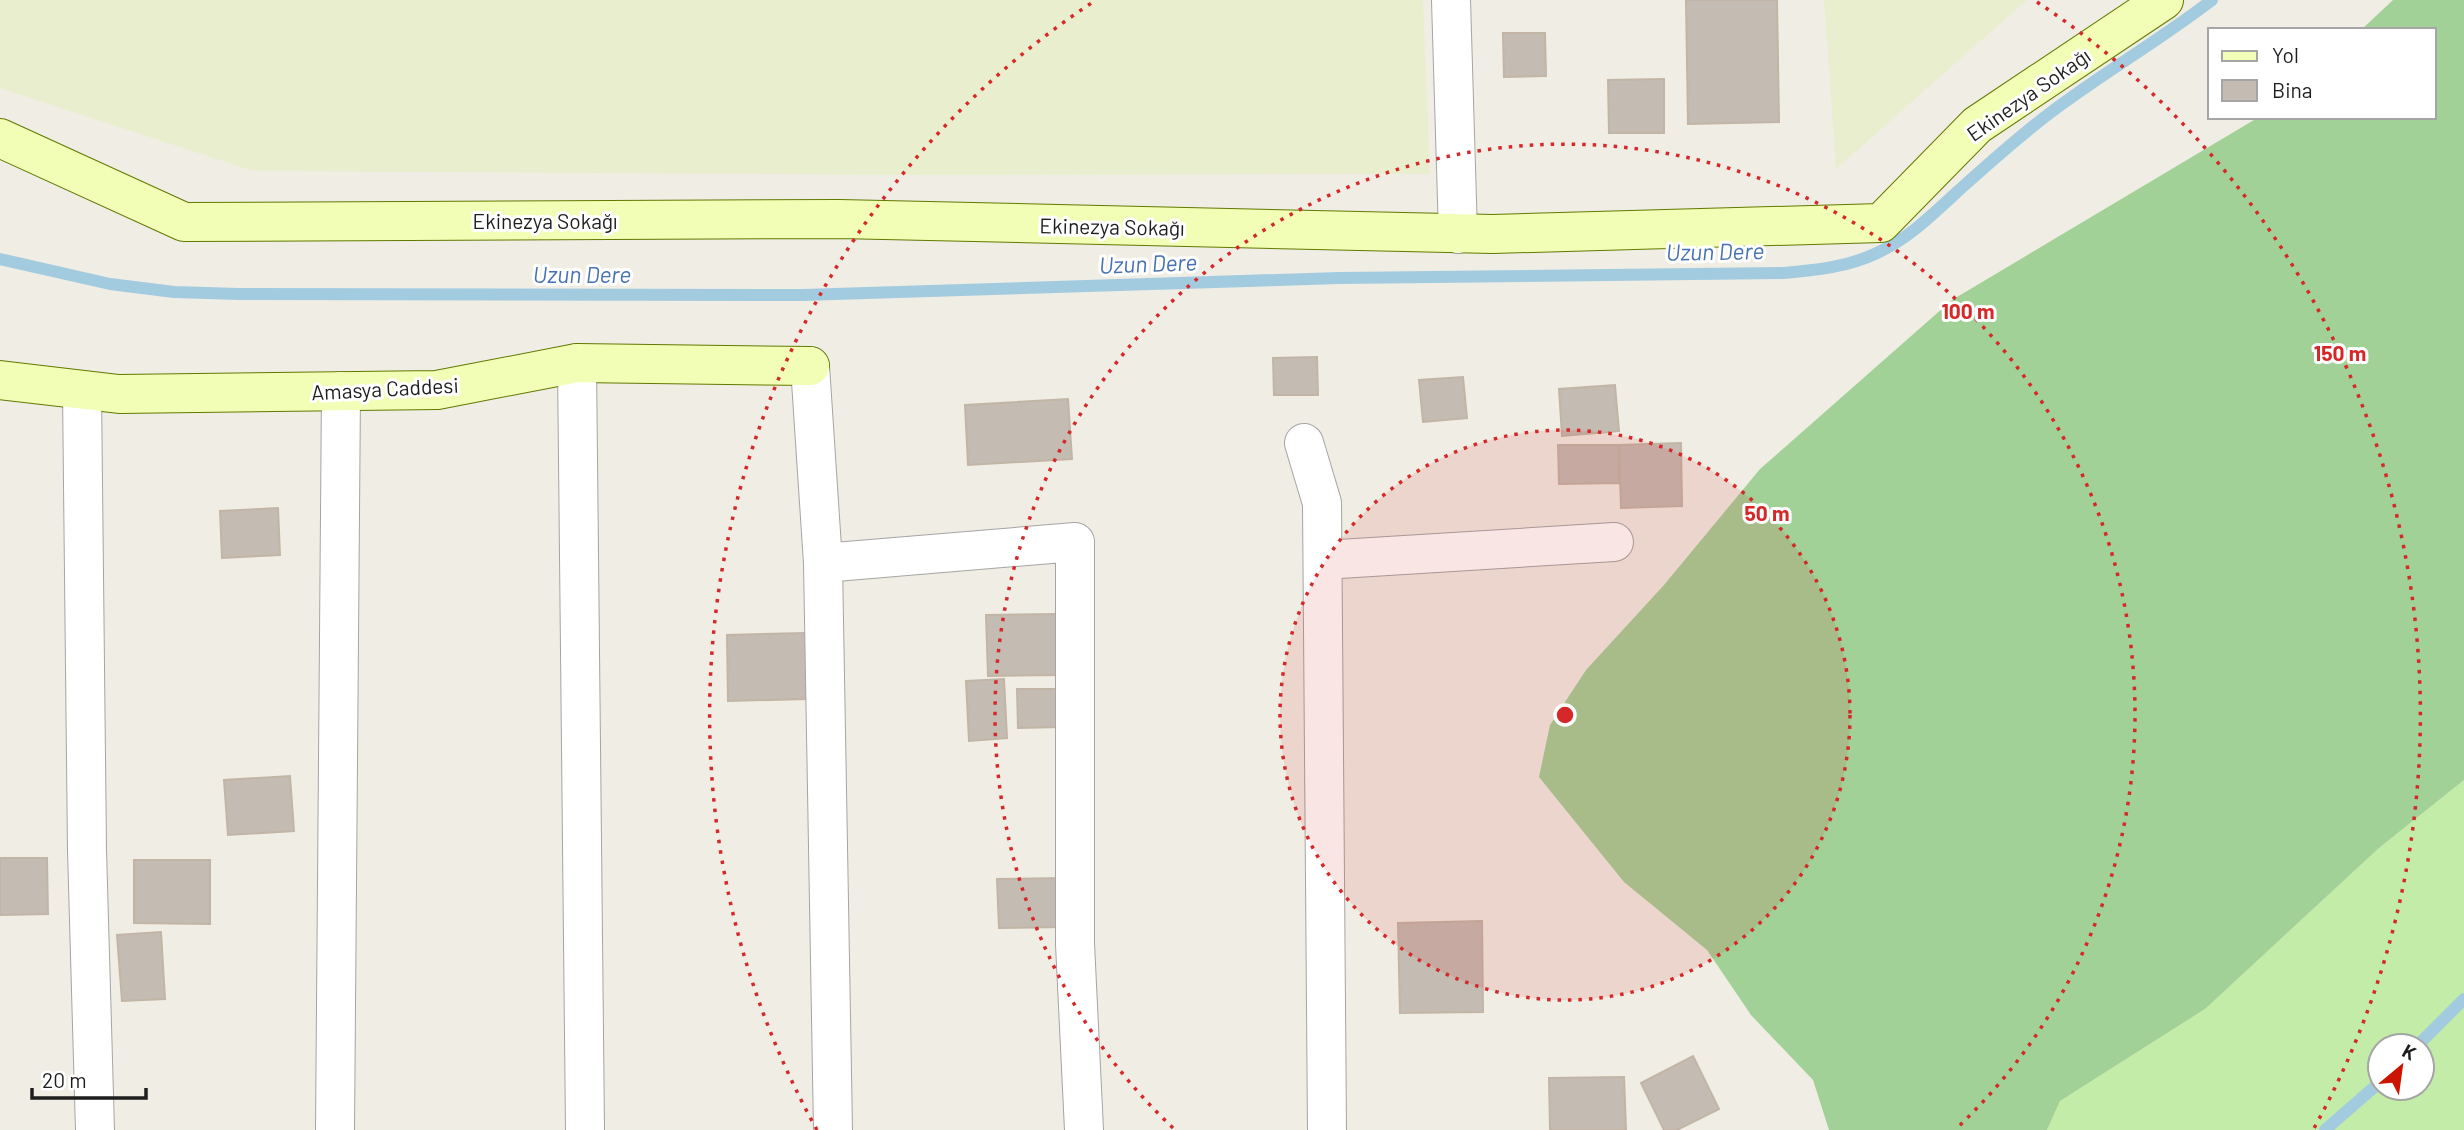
<svg xmlns="http://www.w3.org/2000/svg" width="2464" height="1130" font-family="Barlow,sans-serif">
<style>
.farmland{fill:#e9efce}
.grass{fill:#c2eca7;fill-rule:evenodd}
.forest{fill:#a1d196}
.lines{fill:none;stroke-linecap:round;stroke-linejoin:round}
.stream{stroke:#a2cbe0;stroke-width:12}
.building{fill:#c4bcb3;stroke:#c2b5a5;stroke-width:2}
.street-casing{stroke:#a5a5a5;stroke-width:40}
.secondary-casing{stroke:#617a00;stroke-width:40}
.street{stroke:#fff;stroke-width:38}
.secondary{stroke:#f2fdb5;stroke-width:38}
.ring{fill:none;stroke:#d62828;stroke-width:3.5;stroke-dasharray:3.5 7}
.labels{text-anchor:middle;dominant-baseline:central;stroke-width:6;stroke-linejoin:round;paint-order:stroke}
.street-label{font-size:21px;fill:#1e1e1e;stroke:#fff}
.water-label{font-size:23px;font-style:italic;fill:#4671b3;stroke:#fff}
.centre{fill:#d62828;stroke:#fff;stroke-width:3.5}
.ring-label{font-size:21px;text-anchor:middle;font-weight:bold;fill:#d62828;stroke:#fff;stroke-width:6;stroke-linejoin:round;paint-order:stroke}
</style>
<rect width="100%" height="100%" fill="#f0ede4"/>
<path class="farmland" d="M0 0H1423L1430 174 911 175 253 171 0 88Z
M1824 0H2027L1836 169Z"/>
<path class="grass" d="M2464 780V1130H2047L2060 1101 2205 1009 2379 848ZM2380 1046H2422V1088H2380Z"/>
<path class="forest" d="M2393 0H2464V780L2379 848 2205 1009 2060 1101 2047 1130H1829L1813 1080 1751 1015 1707 950 1624 882 1539 777 1550 725 1586 670 1664 585 1760 469 1952 300 2259 117H2434V30H2361Z"/>
<g class="lines">
<path class="stream" d="M0 259 110 284 174 292 239 294 803 295 1339 278 1784 273C1816 270 1848 267 1877 253 1909 238 1932 215 1957 192 1987 165 2018 137 2050 113 2103 73 2160 40 2212 0
M2417 1046 2464 999
M2325 1130 2380 1082"/>
</g>
<path class="building" d="M1686 0H1777L1779 122 1688 124Z
M1503 33H1545L1546 76 1504 77Z
M1664 79V133H1609L1608 80Z
M1317 357 1318 395H1274L1273 358Z
M1463 377 1467 418 1423 422 1419 380Z
M1615 385 1619 431 1562 436 1559 389Z
M1068 399 1072 459 968 465 965 405Z
M1681 443 1682 506 1621 508 1619 445Z
M1558 445H1619V483L1559 484Z
M278 508 280 555 222 558 220 511Z
M1059 614 1060 675 988 676 986 615Z
M806 633 807 699 728 701 727 635Z
M1004 679 1007 738 969 741 966 681Z
M1017 689H1061L1062 727 1018 728Z
M290 776 294 831 228 835 224 780Z
M0 858H47L48 914 0 915Z
M134 860H210V924L134 923Z
M1065 878 1066 927 999 928 997 879Z
M1482 921 1483 1012 1400 1013 1398 923Z
M161 932 165 999 122 1001 117 935Z
M1693 1056 1719 1109 1677 1130H1664L1641 1083Z
M1624 1077 1626 1130H1550L1549 1078Z"/>
<g class="lines">
<g class="street-casing">
<path id="street" d="M1451 0 1458 234
M577 363 585 1130
M810 366 823 563 833 1130
M82 391 87 850 95 1130
M1304 443 1322 503 1327 1130
M1323 560 1614 542
M823 563 1075 542V944L1084 1130
M335 1130 341 391"/>
</g>
<g class="secondary-casing">
<path id="secondary" d="M0 138 184 222 839 219 1493 234 1881 223 1977 125 2164 0
M0 380 119 394 437 390 577 363 810 366"/>
</g>
<use href="#street" class="street"/>
<use href="#secondary" class="secondary"/>
</g>
<circle cx="1565" cy="715" r="285" fill="#d62828" fill-opacity=".12"/>
<g class="ring">
<circle cx="1565" cy="715" r="285"/>
<path d="M1173 1128A570 570 0 1 1 1957 1128"/>
<path d="M817 1130A855 855 0 0 1 1093 2M2037 2A855 855 0 0 1 2313 1130"/>
</g>
<g class="labels">
<g class="street-label">
<text transform="translate(2028 94) rotate(-35)">Ekinezya Sokağı</text>
<text x="545" y="220">Ekinezya Sokağı</text>
<text transform="translate(1112 226) rotate(1)">Ekinezya Sokağı</text>
<text transform="translate(385 388) rotate(-3)">Amasya Caddesi</text>
</g>
<g class="water-label">
<text transform="translate(1715 251) rotate(-1)">Uzun Dere</text>
<text transform="translate(1148 263) rotate(-2)">Uzun Dere</text>
<text x="582" y="274">Uzun Dere</text>
</g>
</g>
<circle cx="1565" cy="715" r="10" class="centre"/>
<g class="ring-label">
<text x="1968" y="319">100 m</text>
<text x="2340" y="361">150 m</text>
<text x="1767" y="521">50 m</text>
</g>
<rect x="2208" y="28" width="228" height="91" fill="#ffffff" stroke="#a5a5a5" stroke-width="2"/>
<rect x="2222" y="51" width="35" height="10" fill="#f2fdb5" stroke="#a5a5a5" stroke-width="2"/>
<text x="2272" y="63" font-size="21" fill="#1e1e1e">Yol</text>
<rect x="2222" y="80" width="35" height="21" fill="#c4bcb3" stroke="#a5a5a5" stroke-width="2"/>
<text x="2272" y="98" font-size="21" fill="#1e1e1e">Bina</text>
<g transform="translate(2401 1067) rotate(29)"><circle r="33" fill="#ffffff" stroke="#a5a5a5" stroke-width="2"/>
<path d="M0-5L12 26L0 18L-12 26Z" fill="#cc1500"/>
<text y="-10" font-size="19" font-weight="bold" text-anchor="middle" fill="#1e1e1e">K</text>
</g>
<path d="M32 1088v10h114v-10" fill="none" stroke="#1e1e1e" stroke-width="3.5"/>
<text x="42" y="1088" font-size="21" fill="#1e1e1e" stroke="#ffffff" stroke-width="5" paint-order="stroke">20 m</text>
</svg>
